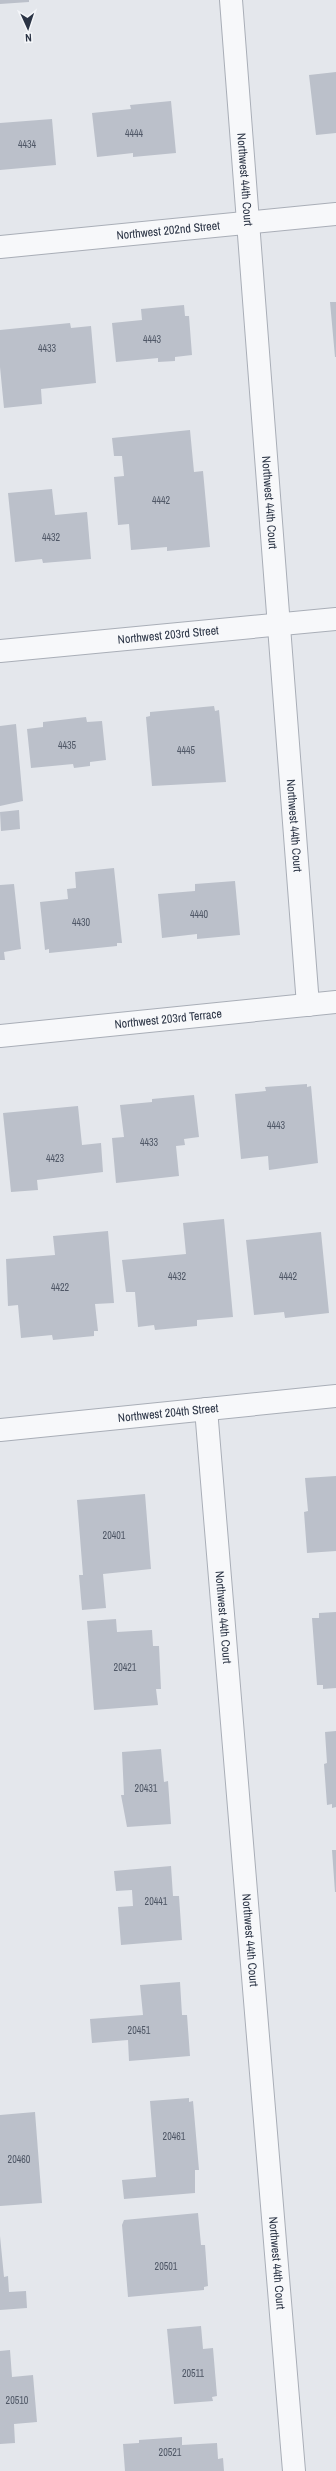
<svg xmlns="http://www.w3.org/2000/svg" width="336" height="2471" font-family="'Archivo Narrow',sans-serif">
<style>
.building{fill:#bbc0ca}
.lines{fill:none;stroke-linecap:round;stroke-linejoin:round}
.street-casing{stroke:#a9aeb7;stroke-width:24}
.street{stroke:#f7f8fa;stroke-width:22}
.labels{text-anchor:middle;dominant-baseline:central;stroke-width:3.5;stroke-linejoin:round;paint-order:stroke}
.number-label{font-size:10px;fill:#4f5766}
.street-label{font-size:12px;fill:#2b3445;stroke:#f4f6f9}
</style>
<rect width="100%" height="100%" fill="#e4e7ec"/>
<path class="building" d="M0 0H29V2L0 4Z
M336 72V133L316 135 309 75Z
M171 101 176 153 133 157V153L97 157 92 113 131 109 130 105Z
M52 119 56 165 0 170V123Z
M330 302H336V357H335Z
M184 305 185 316H189L192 355 175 357V361L158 362V358L116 362 112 323 142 320 141 309Z
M70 323 71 328 91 326 96 383 41 389 42 404 4 408 0 367V330Z
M190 430 194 472 203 471 210 547 167 551V547L131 550 129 524 118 525 114 477 124 476 122 456H114L112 438Z
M52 489 55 515 87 512 91 559 43 563 42 559 15 562 8 493Z
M214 706 215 711 219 710 226 782 152 786 146 717 150 716V712Z
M86 717 87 722 102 721 106 760 90 762V766L74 768 73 764 31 768 27 729 43 727V722Z
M16 724 23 801 0 806V726Z
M19 810 20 829 1 831 0 812Z
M114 868 122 943H117V946L49 953V949L45 950 40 902 68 899 67 889 76 888 75 872Z
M235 881 240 935 197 939V934L162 938 158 894 195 891V884Z
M14 884 21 949 4 952 5 960H0V885Z
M307 1084V1087L311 1086 318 1163 269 1170 268 1156 241 1159 235 1094 266 1091 265 1087Z
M194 1095 199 1137 184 1139 185 1145 176 1146 179 1176 116 1183 112 1138 124 1137 120 1105 152 1102V1099Z
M78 1106 82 1145 101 1143 103 1172 37 1180 38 1190 11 1192 3 1113Z
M224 1219 233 1317 197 1320V1326L155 1330 154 1325 138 1327 135 1292H126L122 1260 186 1254 183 1223Z
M108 1231 114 1303 95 1304 98 1331H94V1336L53 1340 52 1335 21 1338 18 1305 8 1306 6 1259 55 1255 53 1236Z
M321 1232 329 1313 285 1318 284 1312 254 1315 246 1240Z
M336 1476V1551L307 1553 304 1512 308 1511 305 1478Z
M145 1494 151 1569 103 1574 106 1608 82 1610 79 1575H83L77 1500Z
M336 1612V1688L323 1689V1685H317L312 1618H319V1613Z
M116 1619 117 1632 152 1630 153 1646H159L161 1689H156L158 1705 94 1710 87 1621Z
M336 1731V1807L332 1808V1804L327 1805 324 1764 327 1763 325 1732Z
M161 1749 164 1782 168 1781 171 1824 127 1827 121 1795H124L122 1752Z
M332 1850H336V1892H335Z
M171 1866 173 1896H179L182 1940 121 1945 118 1907 133 1906 132 1890 116 1891 114 1871Z
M180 1982 182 2015H187L190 2056 129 2061 128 2040 92 2043 90 2019 143 2015 140 1985Z
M189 2098V2102L193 2101 199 2170H195V2193L124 2199 122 2180 156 2177 150 2101Z
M35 2112 42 2203 0 2206V2115Z
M198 2213 201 2245H205L208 2286 204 2287V2290L128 2297 122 2225 124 2220Z
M0 2236 4 2277 8 2276 9 2292 26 2291 27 2308 0 2310Z
M201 2326 203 2349 213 2348 217 2396 212 2397 213 2401 174 2404 167 2329Z
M10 2350 12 2377 33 2375 37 2422 14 2424 15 2443 0 2444V2351Z
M182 2437V2445L217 2443 218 2459 223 2458 224 2471H125L123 2444 139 2443V2440Z"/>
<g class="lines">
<g class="street-casing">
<g id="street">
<path id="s1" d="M231 0 308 1005"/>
<path id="s2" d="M0 247 336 214"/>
<path id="s3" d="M0 651 336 619"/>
<path id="s4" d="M0 1036 336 1002"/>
<path id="s5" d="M206 1409 294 2471"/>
<path id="s6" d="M0 1430 336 1396"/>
</g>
</g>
<use href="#street" class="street"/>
</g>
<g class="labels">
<g class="number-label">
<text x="134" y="133">4444</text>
<text x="27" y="144">4434</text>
<text x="152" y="339">4443</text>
<text x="47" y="348">4433</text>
<text x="161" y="500">4442</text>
<text x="51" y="537">4432</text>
<text x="67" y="745">4435</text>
<text x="186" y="750">4445</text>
<text x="199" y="914">4440</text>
<text x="81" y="922">4430</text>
<text x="276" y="1125">4443</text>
<text x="149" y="1142">4433</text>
<text x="55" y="1158">4423</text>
<text x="177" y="1276">4432</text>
<text x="288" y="1276">4442</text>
<text x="60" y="1287">4422</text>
<text x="114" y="1535">20401</text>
<text x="125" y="1667">20421</text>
<text x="146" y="1788">20431</text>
<text x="156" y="1901">20441</text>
<text x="139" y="2030">20451</text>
<text x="174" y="2136">20461</text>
<text x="19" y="2159">20460</text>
<text x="166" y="2266">20501</text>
<text x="193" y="2373">20511</text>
<text x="17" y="2400">20510</text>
<text x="170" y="2452">20521</text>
</g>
<g class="street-label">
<text stroke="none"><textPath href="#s1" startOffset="180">Northwest 44th Court</textPath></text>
<text stroke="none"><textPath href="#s2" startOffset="169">Northwest 202nd Street</textPath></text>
<text stroke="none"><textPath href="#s1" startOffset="504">Northwest 44th Court</textPath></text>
<text stroke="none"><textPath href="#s3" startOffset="169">Northwest 203rd Street</textPath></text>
<text stroke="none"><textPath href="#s1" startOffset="828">Northwest 44th Court</textPath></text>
<text stroke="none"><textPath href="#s4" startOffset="169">Northwest 203rd Terrace</textPath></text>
<text stroke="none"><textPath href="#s6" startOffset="169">Northwest 204th Street</textPath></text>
<text stroke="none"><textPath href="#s5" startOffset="209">Northwest 44th Court</textPath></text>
<text stroke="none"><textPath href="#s5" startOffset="533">Northwest 44th Court</textPath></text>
<text stroke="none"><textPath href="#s5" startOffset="857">Northwest 44th Court</textPath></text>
</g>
</g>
<g transform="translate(28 28) rotate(177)" stroke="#f4f6f9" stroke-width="3" paint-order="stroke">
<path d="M0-3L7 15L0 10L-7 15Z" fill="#2b3445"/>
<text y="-6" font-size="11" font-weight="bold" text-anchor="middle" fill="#2b3445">N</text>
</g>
</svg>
